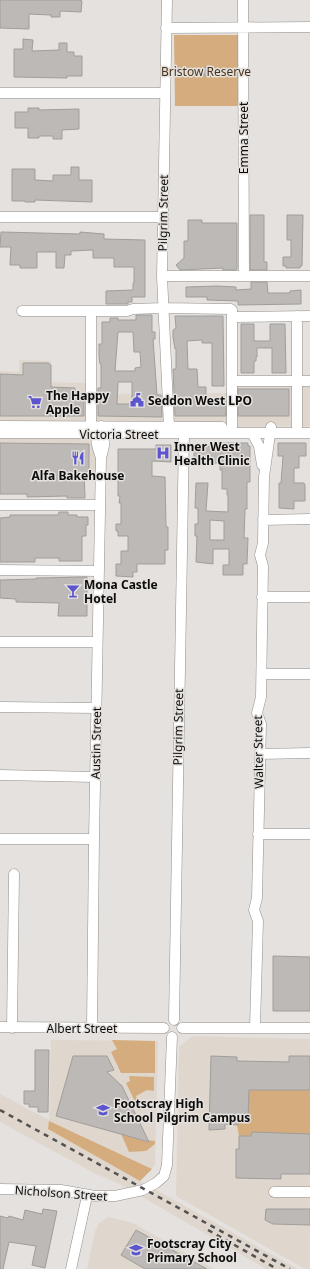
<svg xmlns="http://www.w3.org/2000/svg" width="310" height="1269" font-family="'Noto Sans',sans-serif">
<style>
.built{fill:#dfd7cd}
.green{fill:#d4ac7e}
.building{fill:#bcb9b6;stroke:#a09d9a;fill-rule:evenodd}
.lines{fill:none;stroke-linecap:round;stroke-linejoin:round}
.minor-casing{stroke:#918f8c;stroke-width:11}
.minor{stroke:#fff;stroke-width:10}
.rail{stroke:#535250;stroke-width:2.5;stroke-dasharray:5 5;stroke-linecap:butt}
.labels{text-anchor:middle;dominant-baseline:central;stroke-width:3;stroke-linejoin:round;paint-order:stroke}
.park-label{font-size:12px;fill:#483318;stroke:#e4e1de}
.street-label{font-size:12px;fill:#0d0c0b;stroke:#e4e1de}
.poi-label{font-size:12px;font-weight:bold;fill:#0d0c0b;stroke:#e4e1de;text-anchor:start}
</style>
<rect width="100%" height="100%" fill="#e4e1de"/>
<path class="built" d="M19 360 51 361V382L87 383 88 394 230 393V380L310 378V426L99 429V472H0V371L19 372Z
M192 1036 310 1039V1269H305L176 1196 179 1047Z
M51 1040 158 1041 155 1165 140 1181 298 1269H266L120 1184 96 1174 0 1122V1094L49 1120Z
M108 1217 133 1223 214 1269H87L95 1231 99 1223Z"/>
<path class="green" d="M174 35H238L239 106H175Z
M112 1040 155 1041V1073H121L111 1052 117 1049Z
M129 1076 154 1077V1091L147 1090 136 1096 142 1109 139 1110 126 1083 130 1081Z
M249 1090H310V1134L239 1136 237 1125Z
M49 1121 152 1169 140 1181 48 1129Z
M121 1134 148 1142 147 1140 155 1141V1144L146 1151 129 1152Z"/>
<path class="building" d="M0 0H79L82 1 81 12 60 11V17H51V15L29 14V29L0 28Z
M23 39 33 40 32 51 59 50V43H67V52H74V56H82V76H67V78L14 77V49H23Z
M205 67H211L214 72 211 76 206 77 203 72Z
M28 108H39V110L79 109V129L62 130V139H53V136H39V138H28V128H15V112H28Z
M71 167H79V180H92V202L35 200V202H25V201H12V169H35V180L53 181V175H71Z
M250 215H264V262H267V270H250Z
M287 215H303L302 266H300V268H286V266H283V257H291V240H287Z
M188 220H202V223H237V268L236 270H223V268L180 270 176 265 184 258V241H188Z
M80 232 104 234V239L145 240V297H132V302H128V304H106V291L133 290V283H134V267H114V258H93V250L71 251V255H65L64 268H56V252H37V268H20V265H10L11 247H0L1 232 80 234Z
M251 282H267L268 293H290V291L301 290V304L238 305V301L207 300V297H186V287L217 286 236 287V290L251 289Z
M136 315H152V332H155V339H153L157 395H161L162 417 98 416V388H101V364H100L99 356V344H102V322H110V318H118V320H136ZM118 332H133L134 352H140L141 367 135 368V371H115ZM118 382H132V404H117Z
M175 316H223L224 386H212V343H202V340L187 341 188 369H197L198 387H206V401L226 402V416H175L173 369H176V349H175L173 337V330L176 328Z
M241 324H254V341H270V324H285L286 373H272V348H257V357H256V361H254V373H241Z
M23 363H48L51 365V387L75 388V393H84V416H0V374L23 375Z
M238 389H289V416H238Z
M0 443 89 444V472H84L85 498H67V496L27 497V494H0Z
M219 443H248V446H250V482H247V509H245L244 538H248L247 564H243V575H223V565H229V549H213V564L196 562 197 536H195V524H198V508H195L196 483H208L206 511 228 512V495H227V489H222V470H220V463H194V446L219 447ZM210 520 224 521V540H210Z
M278 443H306V456H299V468H294V483H304L305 485V501H294V509L279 508V483H281L283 456H278Z
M156 445H171V462L152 461V476L165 477 166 527H168V550H165V564H137V572H133V577L116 576V564H121V551H128V536H118V531H116V524H121V503H119L120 496H118V449H156Z
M59 512H68V515H77V517H88V525H86V536H82V561H59V558H35V562H0V518L10 517V515H58Z
M87 577V616H58L59 603 16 602V599L0 598V580L36 579V578Z
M273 956 310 957V1011H273Z
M35 1050H49L48 1112H38V1107H29V1104H24V1091H35Z
M73 1056H107L114 1070 107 1072 122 1086 149 1142 56 1116Z
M211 1056 237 1057V1061L289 1062V1056H310V1090H249L248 1117 237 1125 225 1124V1129L209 1130Z
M252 1132 310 1134V1174H281V1179L236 1178V1149H239V1136H251Z
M43 1209 57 1211 45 1268 32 1265 36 1246 9 1242 3 1269H0V1216L8 1218 9 1216 23 1220 25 1210 42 1214Z
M266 1209H310V1225L273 1224 265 1220Z
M136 1230 207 1269H145L121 1255Z"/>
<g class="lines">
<g class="minor-casing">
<path id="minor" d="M167 0 162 276 169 427
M243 0 244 275
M166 28 310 27
M0 93H165
M0 217H163
M162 276H310
M22 311H127L133 309 163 308 231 309 232 310V427
M297 316V427
M232 317 310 316
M232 381H310
M0 426 222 427
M0 433H310
M91 433V311
M252 433 259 446 262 465
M0 505H100
M263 520 310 519
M0 570 99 571
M262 597H310
M0 642H97
M262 674H310
M0 707 96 708
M260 754 310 753
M0 775 95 777
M258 834H310
M0 839H94
M174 1020 184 434
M0 1027 164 1028
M255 1027 258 921 254 910 257 898 261 724 257 713 261 697 263 566 260 555 263 543 264 477 271 427
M12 1028 14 874
M92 1028 94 839 101 458C104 447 107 438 101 426 93 438 97 446 101 458
M182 1028H310
M0 1189 61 1190 95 1196H115L143 1190 156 1183 164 1176 167 1165 172 1037
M274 1192H310
M71 1269 87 1196"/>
</g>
<use href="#minor" class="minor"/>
<path class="rail" d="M0 1110 290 1269
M208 1230 277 1269"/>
</g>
<defs>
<g id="civic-bare" transform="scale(1.08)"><path d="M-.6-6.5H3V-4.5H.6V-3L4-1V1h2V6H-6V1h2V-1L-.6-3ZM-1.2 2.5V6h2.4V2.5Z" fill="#5c56ce" stroke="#e4e1de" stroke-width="2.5" paint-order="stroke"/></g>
<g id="supermarket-bare" transform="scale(1.08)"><path d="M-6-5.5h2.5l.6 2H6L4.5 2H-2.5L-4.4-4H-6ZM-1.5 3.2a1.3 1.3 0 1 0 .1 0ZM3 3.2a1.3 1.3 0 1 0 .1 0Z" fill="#5c56ce" stroke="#e4e1de" stroke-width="2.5" paint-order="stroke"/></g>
<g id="hospital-bare" transform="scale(1.08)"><path d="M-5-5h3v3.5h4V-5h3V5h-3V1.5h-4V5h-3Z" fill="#5c56ce" stroke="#e4e1de" stroke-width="2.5" paint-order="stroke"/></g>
<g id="restaurant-bare" transform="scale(1.08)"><path d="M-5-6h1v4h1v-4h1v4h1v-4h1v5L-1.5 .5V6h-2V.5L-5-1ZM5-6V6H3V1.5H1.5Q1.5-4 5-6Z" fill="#5c56ce" stroke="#e4e1de" stroke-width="2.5" paint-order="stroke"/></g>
<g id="bar-bare" transform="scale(1.08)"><path d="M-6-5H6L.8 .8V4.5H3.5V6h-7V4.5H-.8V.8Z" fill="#5c56ce" stroke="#e4e1de" stroke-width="2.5" paint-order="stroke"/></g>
<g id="school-bare" transform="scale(1.08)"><path d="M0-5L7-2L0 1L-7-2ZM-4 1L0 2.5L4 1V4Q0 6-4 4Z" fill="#5c56ce" stroke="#e4e1de" stroke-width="2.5" paint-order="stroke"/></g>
</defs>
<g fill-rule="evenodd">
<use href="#civic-bare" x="137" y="400"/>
<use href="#supermarket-bare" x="35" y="402"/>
<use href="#hospital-bare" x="163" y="453"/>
<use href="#restaurant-bare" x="78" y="458"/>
<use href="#bar-bare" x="73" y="591"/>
<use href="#school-bare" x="103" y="1110"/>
<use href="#school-bare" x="136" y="1250"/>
</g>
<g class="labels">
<g class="park-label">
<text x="206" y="71">Bristow Reserve</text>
</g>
<g class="street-label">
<text transform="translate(243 138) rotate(-90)">Emma Street</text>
<text transform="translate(163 213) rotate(-89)">Pilgrim Street</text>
<text x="119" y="434">Victoria Street</text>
<text transform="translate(178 727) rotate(-89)">Pilgrim Street</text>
<text transform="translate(96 743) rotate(-89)">Austin Street</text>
<text transform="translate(258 752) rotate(-91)">Walter Street</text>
<text x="82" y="1028">Albert Street</text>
<text transform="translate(61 1193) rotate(4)">Nicholson Street</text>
</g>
<g class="poi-label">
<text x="46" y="395">The Happy<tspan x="46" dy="14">Apple</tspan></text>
<text x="148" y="400">Seddon West LPO</text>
<text x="174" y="446">Inner West<tspan x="174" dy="14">Health Clinic</tspan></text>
<text x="78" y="475" text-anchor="middle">Alfa Bakehouse</text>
<text x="84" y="584">Mona Castle<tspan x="84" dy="14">Hotel</tspan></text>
<text x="114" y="1103">Footscray High<tspan x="114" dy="14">School Pilgrim Campus</tspan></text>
<text x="147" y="1243">Footscray City<tspan x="147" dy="14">Primary School</tspan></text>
</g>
</g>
</svg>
